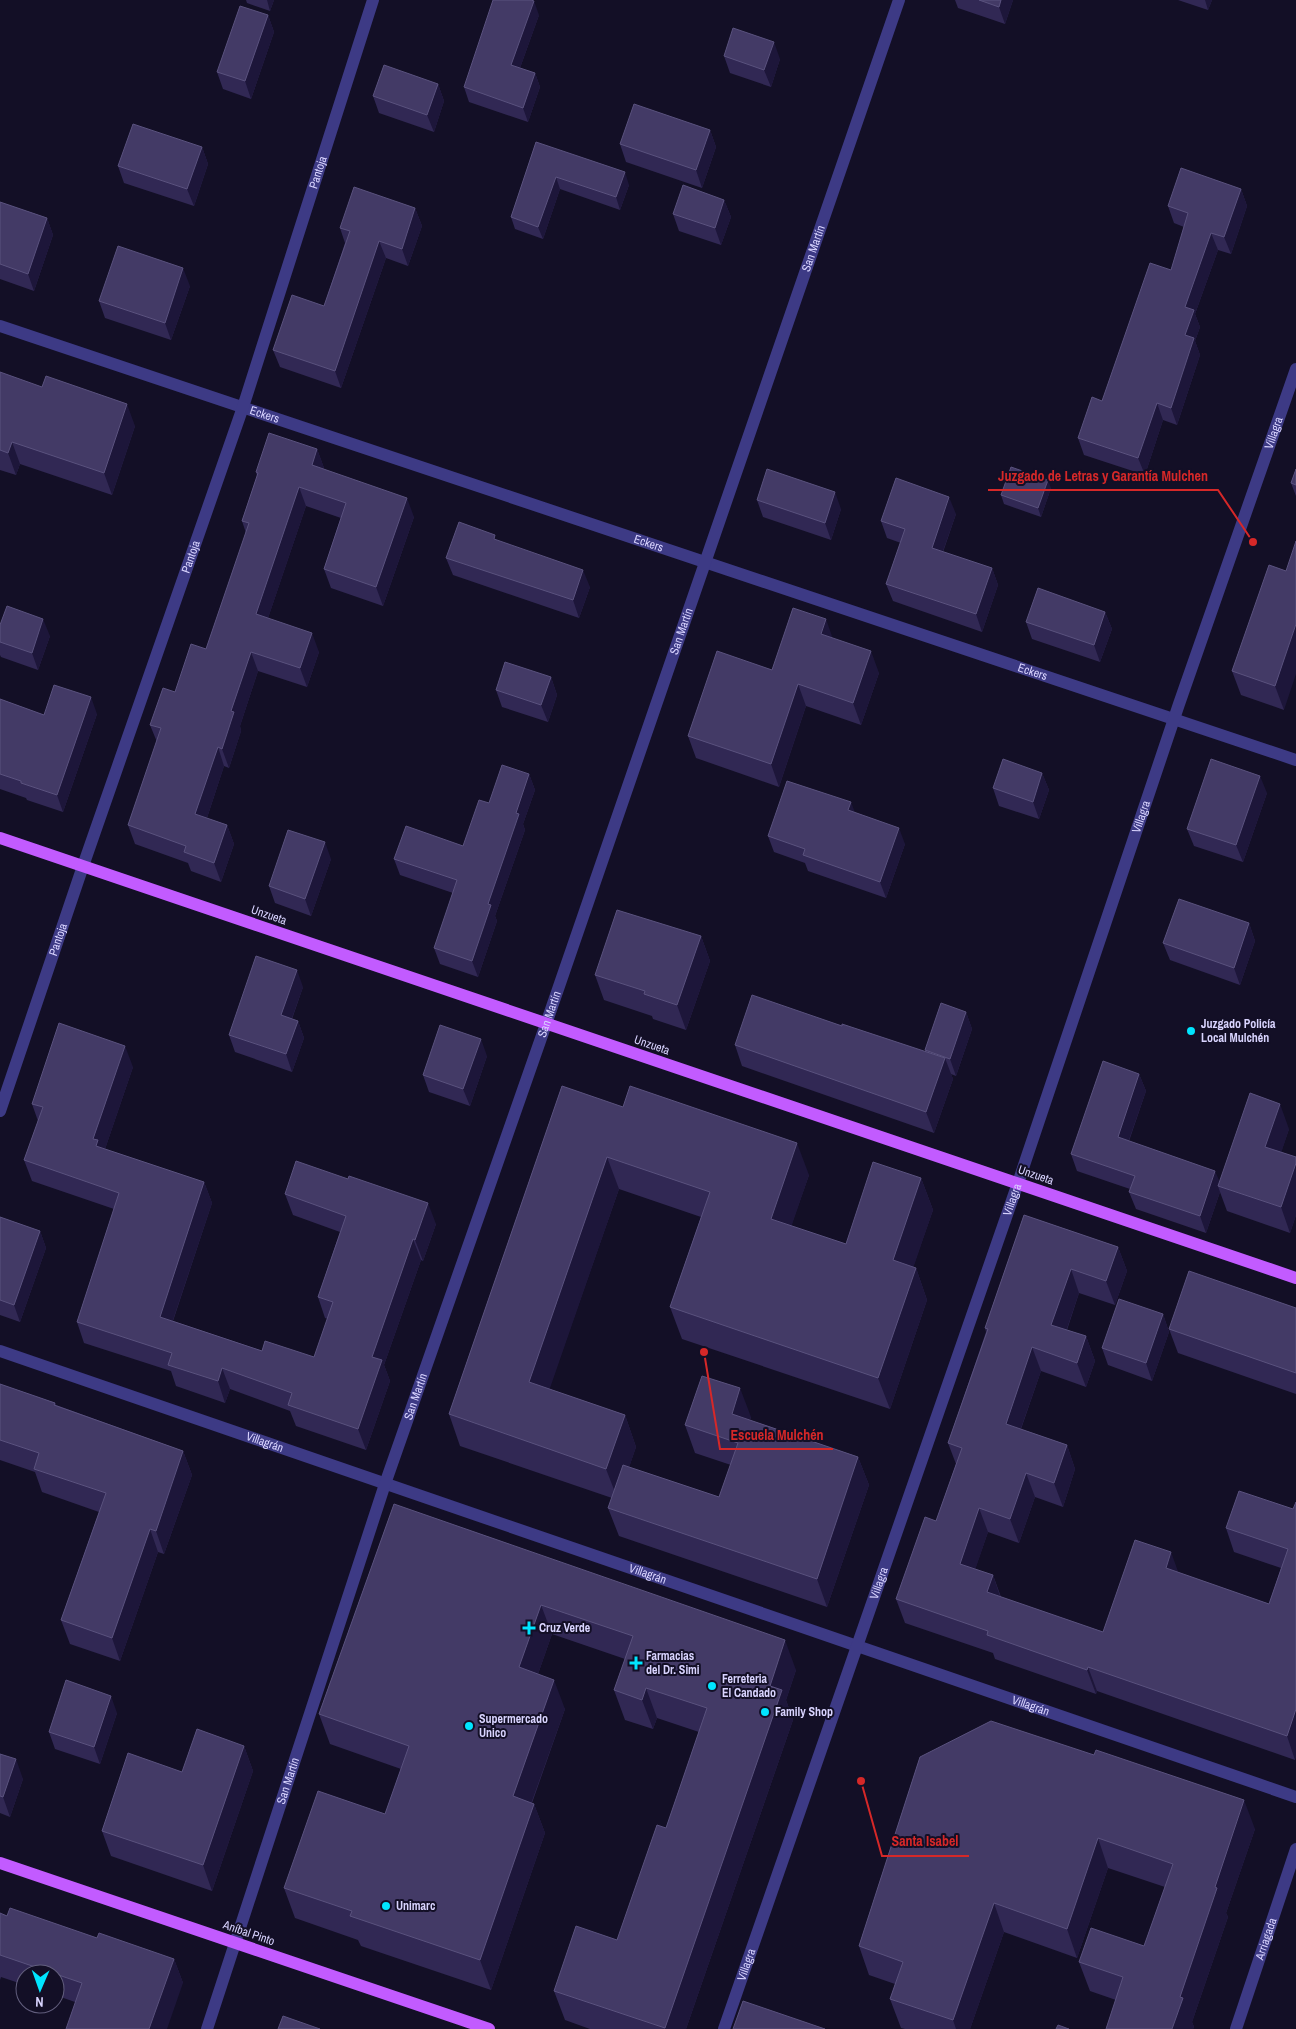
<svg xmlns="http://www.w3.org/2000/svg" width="1296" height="2029" font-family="'Archivo Narrow',sans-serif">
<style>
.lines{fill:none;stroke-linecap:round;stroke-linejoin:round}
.minor{stroke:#3d3a85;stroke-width:12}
.major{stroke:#c25bff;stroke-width:12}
.wall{fill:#312854}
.shaded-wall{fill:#1d163a}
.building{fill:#433a66;stroke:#5a527e}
.poi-dot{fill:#00e5ff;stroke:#130f26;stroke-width:2}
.labels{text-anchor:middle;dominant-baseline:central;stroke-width:4;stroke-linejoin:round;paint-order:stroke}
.street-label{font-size:12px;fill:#d9d4ff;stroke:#130f26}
.poi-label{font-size:12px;font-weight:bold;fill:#d9d4ff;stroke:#130f26;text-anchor:start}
.leader{fill:none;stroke:#d62828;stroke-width:2}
.callout-dot{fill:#d62828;stroke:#130f26;stroke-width:2}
.callout-label{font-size:14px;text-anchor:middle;font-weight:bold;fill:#d62828;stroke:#130f26;stroke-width:4;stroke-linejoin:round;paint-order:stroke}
</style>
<rect width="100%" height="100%" fill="#130f26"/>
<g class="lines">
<g class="minor">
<path id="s1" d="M0 326 1296 760"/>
<path id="s2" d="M0 1111 83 866 243 407 373 0"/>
<path id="s3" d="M0 1351 1296 1797"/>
<path id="s4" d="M207 2029 385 1484 546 1024 899 0"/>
<path id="s5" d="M724 2029 1018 1183 1179 704 1296 369"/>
<path id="s6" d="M1236 2029 1296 1849"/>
</g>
<path class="major" d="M0 838 1296 1278
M0 1863 489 2029"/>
</g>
<path class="wall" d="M246 0H274L270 11 247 3Z
M955 0H1013L1005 24 958 8Z
M1178 0H1212L1208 10Z
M268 15 274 32 251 99 223 89 217 72Z
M539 15 520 68 535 73 540 87 528 122 469 102 464 87Z
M724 56 780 59 771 87 730 73Z
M438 84 444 101 434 132 379 113 373 96Z
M710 130 716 147 702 188 626 162 620 144Z
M536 142 629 185 620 210 560 189 543 239 515 229 511 217Z
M202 147 208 164 194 206 124 183 118 166Z
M1241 189 1247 206 1231 254 1218 250 1195 314 1200 327 1195 341 1200 355 1177 425 1163 420 1145 475 1084 455 1078 438 1102 401 1171 270 1184 227 1174 223 1168 206Z
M724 200 731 217 721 245 679 231 673 214Z
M0 202 47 218 53 235 34 291 0 279Z
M415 208 422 226 408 266 386 258 341 388 280 367 273 350 324 306 345 243 340 228Z
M190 286 171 340 105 318 99 301Z
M0 372 135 426 112 495 20 464 16 475 0 470Z
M317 449 324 468V469L414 517 383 606 331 588 324 569 341 518 306 506 268 618 319 652 307 687 258 671 240 726 241 731 229 768 224 766 207 818 227 825 234 844 221 882 191 871 188 863 135 844 128 825 157 742 150 725 206 649 246 533 242 521 257 476 256 472Z
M1296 469V496L1291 483Z
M1051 488 1041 517 1004 504 1001 495Z
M757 500 841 509 831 540 763 517Z
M956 514 943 552 992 568 998 585 982 632 893 601 886 584 901 543 887 538 881 521Z
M497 541 590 587 579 618 453 575 446 558Z
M1286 571 1284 710 1241 695 1232 671Z
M1105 612 1112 629 1100 662 1032 639 1026 622Z
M0 625 50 636 38 670 1 657 0 655Z
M832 638 879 673 861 725 806 706 779 787 696 758 688 736 772 670Z
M551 677 557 695 548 722 502 707 496 690Z
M0 699 44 715 97 714 63 812 27 800 26 798 0 789Z
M1042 773 1049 790 1039 819 999 806 993 788Z
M529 774 535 790 523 824 525 830 495 916 497 921 478 977 440 964 434 948 453 893 400 875 394 859 463 846Z
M1267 793 1243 862 1194 846 1187 829Z
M855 813 905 844 886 898 808 871 805 863 774 852 768 836Z
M331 859 311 916 275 903 269 886Z
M1249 923 1255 941 1240 985 1170 960 1163 943Z
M701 936 710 961 686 1030 653 1019 652 1016 604 1000 595 975Z
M303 987 292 1019 298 1021 304 1038 292 1072 235 1052 229 1035Z
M966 1012 972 1029 956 1076 951 1074 953 1079 934 1133 742 1066 735 1045 842 1026 925 1052V1050Z
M487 1056 470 1106 429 1092 423 1075Z
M133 1067 105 1149 204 1182 212 1203 173 1321 262 1351 314 1357 328 1319 325 1318 318 1297 340 1232 293 1215 285 1194 436 1224 423 1261 421 1260 384 1365 390 1381 366 1450 296 1426 290 1411 230 1389 225 1403 176 1386 171 1371 84 1343 77 1322 114 1209 32 1181 24 1160 38 1121 32 1104Z
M1139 1074 1146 1091 1129 1141 1220 1182 1289 1129 1281 1152 1296 1157V1215L1290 1233 1227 1211 1220 1192 1206 1233 1136 1209 1129 1192 1130 1189 1077 1171 1071 1154Z
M562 1086 809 1175 791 1226 846 1244 921 1178 933 1210 913 1267 916 1268 927 1300 890 1409 682 1339 670 1307 701 1217 619 1189 549 1389 625 1415 636 1447 629 1467 719 1497 731 1465 695 1453 685 1425 751 1417 750 1420 858 1457 869 1485 827 1607 619 1536 608 1508 612 1498 460 1446 449 1414Z
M1024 1215 1118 1247 1127 1271 1115 1305 1079 1293 1067 1330 1086 1336 1095 1361 1086 1387 1041 1371 1021 1429 1067 1445 1075 1469 1063 1507 1035 1497 1019 1543 988 1532 975 1569 993 1575 1001 1597 1103 1632 1179 1573 1269 1604 1281 1568 1234 1552 1226 1528 1293 1509 1296 1502 1295 1760 1097 1691 1096 1694 995 1659 993 1653 905 1623 896 1599 936 1521 956 1464 948 1443 986 1332 985 1328Z
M0 1217 40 1231 46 1248 20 1322 0 1315Z
M1296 1308V1394L1178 1353 1169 1329Z
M1163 1314 1169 1332 1152 1381 1108 1365 1102 1348Z
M0 1384 55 1403 56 1405 183 1451 192 1475 164 1554 158 1552 120 1661 70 1644 61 1620 99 1512 42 1492 35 1472 0 1460Z
M394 1504 796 1670 786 1700 793 1720 686 2029H590L565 2020 554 1991 617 1940 666 1828 699 1732 657 1718 653 1729 625 1720 614 1690 625 1659 552 1634 538 1674 565 1709 532 1803 534 1804 545 1833 491 1990 361 1946 358 1940 295 1918 284 1888 385 1814 401 1769 330 1744 319 1714Z
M117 1713 100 1764 55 1749 49 1732Z
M244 1746 253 1771 212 1891 111 1856 102 1831Z
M0 1754 23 1779 10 1817 0 1813Z
M920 1757 1255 1829 1226 1913 1228 1917 1192 2022 1194 2027 1193 2029H1106L1116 2000 1090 1991 1079 1962 1144 1946 1165 1887 1108 1868 1077 1958 1004 1932 970 2029H905L901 2028 890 1999 895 1984 869 1975 859 1946Z
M0 1913 7 1916 97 1938 174 1959 183 1983 75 2002 55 1995V1974H25V1985L1 1977 0 1980Z"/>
<path class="shaded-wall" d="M267 0H274L270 11Z
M1001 0H1013L1005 24 999 7Z
M1205 0H1212L1208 10Z
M534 1 539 15 516 79 511 65Z
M268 15 274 32 251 99 245 81Z
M774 42 780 59 771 87 764 70Z
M535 73 540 87 528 122 523 108Z
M438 84 444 101 434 132 427 115Z
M710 130 716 147 702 188 696 170Z
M202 147 208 164 194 206 187 189Z
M625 172 629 185 620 210 616 197Z
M556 177 560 189 543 239 538 227Z
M1241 189 1247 206 1231 254 1224 237Z
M724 200 731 217 721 245 715 228Z
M415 208 422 226 408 266 402 249Z
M47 218 53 235 34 291 28 274Z
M1211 233 1218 250 1195 314 1200 327 1195 341 1200 355 1177 425 1171 408 1185 335V307Z
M379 241 386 258 341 388 335 371Z
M183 268 190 286 171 340 165 323Z
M1157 403 1163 420 1145 475 1138 458Z
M127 404 135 426 112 495 104 473Z
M12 442 20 464 16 475 8 453Z
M317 449 324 468 319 484 312 465Z
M1048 480 1051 488 1041 517 1038 508Z
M299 487 306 506 263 633 256 614Z
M835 492 841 509 831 540 825 523Z
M949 497 956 514 938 565 932 548Z
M407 498 414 517 383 606 376 587Z
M992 568 998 585 982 632 976 614Z
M583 570 590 587 579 618 573 600Z
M1105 612 1112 629 1100 662 1094 645Z
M43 619 50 636 38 670 32 653Z
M826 619 834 642 821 634Z
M1296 624V674L1284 710 1275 686Z
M312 633 319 652 307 687 300 668Z
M871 651 879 673 861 725 853 703Z
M251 652 258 671 240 726 241 731 229 768 222 749 231 711Z
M551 677 557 695 548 722 541 705Z
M798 684 806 706 779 787 771 764Z
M91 697 97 714 63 812 57 795Z
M218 747 224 766 202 833 195 814Z
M1042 773 1049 790 1039 819 1033 802Z
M529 774 535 790 523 824 525 830 495 916 497 921 478 977 472 961 488 904 516 813Z
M1260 776 1267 793 1243 862 1236 845Z
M851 802 857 818 848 810Z
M227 825 234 844 221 882 214 863Z
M899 828 905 844 886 898 880 882Z
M325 842 331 859 311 916 305 899Z
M1249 923 1255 941 1240 985 1234 968Z
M701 936 710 961 686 1030 677 1005Z
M297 970 303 987 287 1032 281 1015Z
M966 1012 972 1029 956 1076 950 1059Z
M298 1021 304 1038 292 1072 286 1054Z
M481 1039 487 1056 470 1106 463 1089Z
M125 1046 133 1067 103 1155V1167L93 1139Z
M945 1058 953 1079 934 1133 926 1112Z
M1139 1074 1146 1091 1124 1154 1118 1137Z
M1280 1104 1289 1129 1275 1172 1265 1147Z
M797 1143 809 1175 783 1251 771 1219Z
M607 1157 619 1189 541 1414 529 1382Z
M1296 1163V1215L1290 1233 1281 1207Z
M1215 1171 1222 1187 1218 1186 1220 1192 1206 1233 1200 1216Z
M921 1178 933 1210 905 1292 893 1260Z
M204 1182 212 1203 167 1338 160 1317Z
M428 1203 436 1224 423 1261 415 1240Z
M40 1231 46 1248 20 1322 14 1305Z
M413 1239 421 1260 384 1365 390 1381 366 1450 358 1429 372 1357Z
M1118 1247 1127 1271 1115 1305 1106 1281Z
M916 1268 927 1300 890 1409 878 1378Z
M1071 1269 1079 1293 1060 1349 1051 1325Z
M1163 1314 1169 1332 1152 1381 1146 1363Z
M1086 1336 1095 1361 1086 1387 1077 1363Z
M1032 1347 1041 1371 1014 1448 1006 1424Z
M222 1368 230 1389 225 1403 218 1381Z
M740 1388 751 1417 742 1442 732 1414Z
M625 1415 636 1447 618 1500 606 1469Z
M1067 1445 1075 1469 1063 1507 1054 1483Z
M183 1451 192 1475 164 1554 156 1531Z
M858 1457 869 1485 827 1607 817 1579Z
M1026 1473 1035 1497 1019 1543 1010 1519Z
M979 1508 988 1532 969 1588 960 1564Z
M150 1529 158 1552 120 1661 112 1638Z
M1171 1552 1180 1577 1166 1568Z
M993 1575 1001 1599 987 1592Z
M541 1605 552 1634 530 1697 519 1667Z
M785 1640 796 1670 786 1700 793 1720 686 2029H665L770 1686Z
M1088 1667 1097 1691 1096 1694 1087 1670Z
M554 1680 565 1709 523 1826 513 1796Z
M646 1688 657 1718 653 1729 642 1700Z
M111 1696 117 1713 100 1764 94 1747Z
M1296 1709V1758L1295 1760 1287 1736Z
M244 1746 253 1771 212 1891 203 1865Z
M16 1759 23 1779 10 1817 3 1797Z
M1244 1800 1255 1829 1226 1913 1228 1917 1192 2022 1194 2027 1193 2029H1172L1180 1997 1215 1887Z
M534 1804 545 1833 491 1990 480 1960Z
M1098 1838 1108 1868 1077 1958 1067 1929Z
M994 1903 1004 1932 970 2029H956L953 2020Z
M174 1959 183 1983 167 2029H149Z"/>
<path class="building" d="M493 0H531L534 1 511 65 535 73 523 108 464 87Z
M979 0H1001L999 7Z
M240 6 268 15 245 81 217 72Z
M733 28 774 42 764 70 724 56Z
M384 65 438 84 427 115 373 96Z
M634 104 710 130 696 170 620 144Z
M133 124 202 147 187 189 118 166Z
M536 142 625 172 616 197 556 177 538 227 511 217Z
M1181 168 1241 189 1224 237 1211 233 1185 307 1194 310 1185 335 1194 338 1171 408 1157 403 1138 458 1078 438 1092 397 1102 401 1150 263 1171 270 1188 213 1168 206Z
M683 185 724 200 715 228 673 214Z
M354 187 415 208 402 249 379 241 335 371 273 350 292 295 324 306 350 231 340 228Z
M0 202 47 218 28 274 0 264Z
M118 246 183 268 165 323 99 301Z
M0 372 42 387 46 376 127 404 104 473 12 442 8 453 0 450Z
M269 433 317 449 312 465 407 498 376 587 324 569 346 503 299 487 256 614 312 633 300 668 251 652 231 711 234 712 222 749 218 747 195 814 227 825 214 863 184 852 186 846 128 825 161 728 150 725 163 688 175 692 191 644 206 649 249 523 242 521 258 473 256 472Z
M1011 467 1048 480 1038 508 1001 495Z
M767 469 835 492 825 523 757 500Z
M1296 469V485L1291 483Z
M896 478 949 497 932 548 992 568 976 614 886 584 905 529 881 521Z
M459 522 495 535 494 539 583 570 573 600 446 558Z
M1296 541V624L1275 686 1232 671 1269 565 1286 571Z
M1038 588 1105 612 1094 645 1026 622Z
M7 606 43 619 32 653 0 642V625Z
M793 608 826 619 821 634 871 651 853 703 798 684 771 764 688 736 717 651 772 670Z
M505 662 551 677 541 705 496 690Z
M54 685 91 697 57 795 21 783V781L0 774V699L44 715Z
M1003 759 1042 773 1033 802 993 788Z
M1211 759 1260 776 1236 845 1187 829Z
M502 765 529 774 516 813 519 814 488 904 491 905 472 961 434 948 457 880 394 859 406 826 463 846 479 800 489 803Z
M787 781 851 802 848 810 899 828 880 882 803 855 805 849 768 836Z
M288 830 325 842 305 899 269 886Z
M1179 899 1249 923 1234 968 1163 943Z
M617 910 701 936 677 1005 644 994 645 991 595 975Z
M256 956 297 970 281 1015 298 1021 286 1054 229 1035Z
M752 995 842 1026V1024L945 1058 926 1112 735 1045Z
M941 1003 966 1012 950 1059 925 1050Z
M59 1023 125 1046 93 1139 98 1140 96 1146 204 1182 160 1317 262 1351 265 1341 314 1357 333 1302 318 1297 346 1216 285 1194 296 1161 348 1179 349 1176 428 1203 415 1240 413 1239 372 1357 382 1360 358 1429 288 1405 292 1393 222 1368 218 1381 168 1365 172 1353 77 1322 119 1193 24 1160 43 1107 32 1104Z
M440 1025 481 1039 463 1089 423 1075Z
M1103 1061 1139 1074 1118 1137 1215 1171 1200 1216 1129 1192 1135 1176 1071 1154Z
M562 1086 623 1107 630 1086 797 1143 771 1219 846 1244 873 1162 921 1178 893 1260 916 1268 878 1378 670 1307 710 1192 607 1157 529 1382 625 1415 606 1469 449 1414Z
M1250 1093 1280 1104 1265 1147 1296 1157V1163L1281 1207 1218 1186Z
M1024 1215 1118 1247 1106 1281 1071 1269 1051 1325 1086 1336 1077 1363 1032 1347 1006 1424 1067 1445 1054 1483 1026 1473 1010 1519 979 1508 960 1564 993 1575 987 1592 1103 1632 1135 1540 1171 1552 1166 1568 1269 1604 1288 1549 1226 1528 1239 1491 1293 1509 1296 1502V1709L1287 1736 1088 1667 1087 1670 987 1635 988 1631 896 1599 925 1517 936 1521 962 1448 948 1443 988 1329 985 1328Z
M0 1217 40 1231 14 1305 0 1300Z
M1189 1271 1296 1308V1373L1169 1329Z
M1119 1299 1163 1314 1146 1363 1102 1348Z
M702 1376 740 1388 732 1414 858 1457 817 1579 608 1508 623 1465 719 1497 738 1443 685 1425Z
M0 1384 55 1403 54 1405 183 1451 156 1531 150 1529 112 1638 61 1620 106 1493 34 1469 39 1453 0 1440Z
M394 1504 785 1640 770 1686 782 1690 665 2028 554 1991 576 1926 617 1940 657 1825 666 1828 707 1708 646 1688 642 1700 614 1690 633 1636 541 1605 519 1667 554 1680 513 1796 534 1804 480 1960 350 1916 352 1911 284 1888 318 1791 385 1814 409 1746 319 1714Z
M66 1680 111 1696 94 1747 49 1732Z
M991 1721 1094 1755 1096 1750 1244 1800 1215 1887 1217 1888 1180 1997 1183 1998 1172 2029H1106L1123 1977 1079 1962 1091 1928 1144 1946 1173 1864 1098 1838 1067 1929 994 1903 953 2020 890 1999 903 1962 859 1946 920 1757Z
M197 1729 244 1746 203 1865 102 1831 128 1753 182 1772Z
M0 1754 16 1759 3 1797 0 1796Z
M10 1908 97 1938 99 1933 174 1959 149 2029H66L82 1983 0 1955V1913L7 1916Z
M743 2001 825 2029H733Z
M283 2016 320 2029H278Z
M1058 2025 1069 2029H1056Z"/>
<g class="poi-dot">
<circle cx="1191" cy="1031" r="5"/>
<path d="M526.5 1620.5h5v5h5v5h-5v5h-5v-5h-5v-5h5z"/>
<path d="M633.5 1655.5h5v5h5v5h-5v5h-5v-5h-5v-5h5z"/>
<circle cx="712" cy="1686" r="5"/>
<circle cx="765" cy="1712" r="5"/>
<circle cx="469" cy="1726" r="5"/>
<circle cx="386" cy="1906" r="5"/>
</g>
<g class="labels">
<g class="street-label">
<text stroke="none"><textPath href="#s2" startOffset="991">Pantoja</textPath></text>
<text stroke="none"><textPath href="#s4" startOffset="1881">San Martín</textPath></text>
<text stroke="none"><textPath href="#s1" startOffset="279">Eckers</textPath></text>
<text stroke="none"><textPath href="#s5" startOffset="1688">Villagra</textPath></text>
<text stroke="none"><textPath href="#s1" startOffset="684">Eckers</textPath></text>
<text stroke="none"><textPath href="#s2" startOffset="586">Pantoja</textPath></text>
<text stroke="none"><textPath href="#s4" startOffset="1476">San Martín</textPath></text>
<text stroke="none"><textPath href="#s1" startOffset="1089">Eckers</textPath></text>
<text stroke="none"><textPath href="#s5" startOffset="1282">Villagra</textPath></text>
<text transform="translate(269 915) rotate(19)">Unzueta</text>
<text stroke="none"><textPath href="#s2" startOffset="181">Pantoja</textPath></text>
<text stroke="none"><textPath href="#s4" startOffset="1071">San Martín</textPath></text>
<text transform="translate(652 1045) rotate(19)">Unzueta</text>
<text transform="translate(1036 1175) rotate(19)">Unzueta</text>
<text stroke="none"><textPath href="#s5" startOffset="878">Villagra</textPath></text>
<text stroke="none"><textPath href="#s4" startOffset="666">San Martín</textPath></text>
<text stroke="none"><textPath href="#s3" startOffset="280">Villagrán</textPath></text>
<text stroke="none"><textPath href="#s3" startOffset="685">Villagrán</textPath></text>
<text stroke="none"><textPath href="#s5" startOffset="472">Villagra</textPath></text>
<text stroke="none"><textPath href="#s3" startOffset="1090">Villagrán</textPath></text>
<text stroke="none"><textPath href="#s4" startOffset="261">San Martín</textPath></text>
<text transform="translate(249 1933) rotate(19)">Aníbal Pinto</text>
<text stroke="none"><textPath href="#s6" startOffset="95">Arriagada</textPath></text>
<text stroke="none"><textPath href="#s5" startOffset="68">Villagra</textPath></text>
</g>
<g class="poi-label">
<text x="1201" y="1024">Juzgado Policía<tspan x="1201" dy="14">Local Mulchén</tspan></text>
<text x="539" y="1628">Cruz Verde</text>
<text x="646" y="1656">Farmacias<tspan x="646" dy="14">del Dr. Simi</tspan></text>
<text x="722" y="1679">Ferreteria<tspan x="722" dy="14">El Candado</tspan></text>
<text x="775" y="1712">Family Shop</text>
<text x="479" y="1719">Supermercado<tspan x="479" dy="14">Unico</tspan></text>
<text x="396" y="1906">Unimarc</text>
</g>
</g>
<path class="leader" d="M1253 542L1218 490H988M704 1352L720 1449H833M861 1781L882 1856H969"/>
<g class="callout-dot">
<circle cx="1253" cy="542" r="5"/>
<circle cx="704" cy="1352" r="5"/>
<circle cx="861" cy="1781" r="5"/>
</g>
<g class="callout-label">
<text x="1103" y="481">Juzgado de Letras y Garantía Mulchen</text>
<text x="777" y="1440">Escuela Mulchén</text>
<text x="925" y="1846">Santa Isabel</text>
</g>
<g transform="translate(40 1989) rotate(182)"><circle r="24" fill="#130f26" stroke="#625e7d"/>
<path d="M0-4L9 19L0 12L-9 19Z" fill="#00e5ff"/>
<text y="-8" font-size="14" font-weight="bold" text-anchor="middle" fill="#d9d4ff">N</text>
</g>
</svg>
